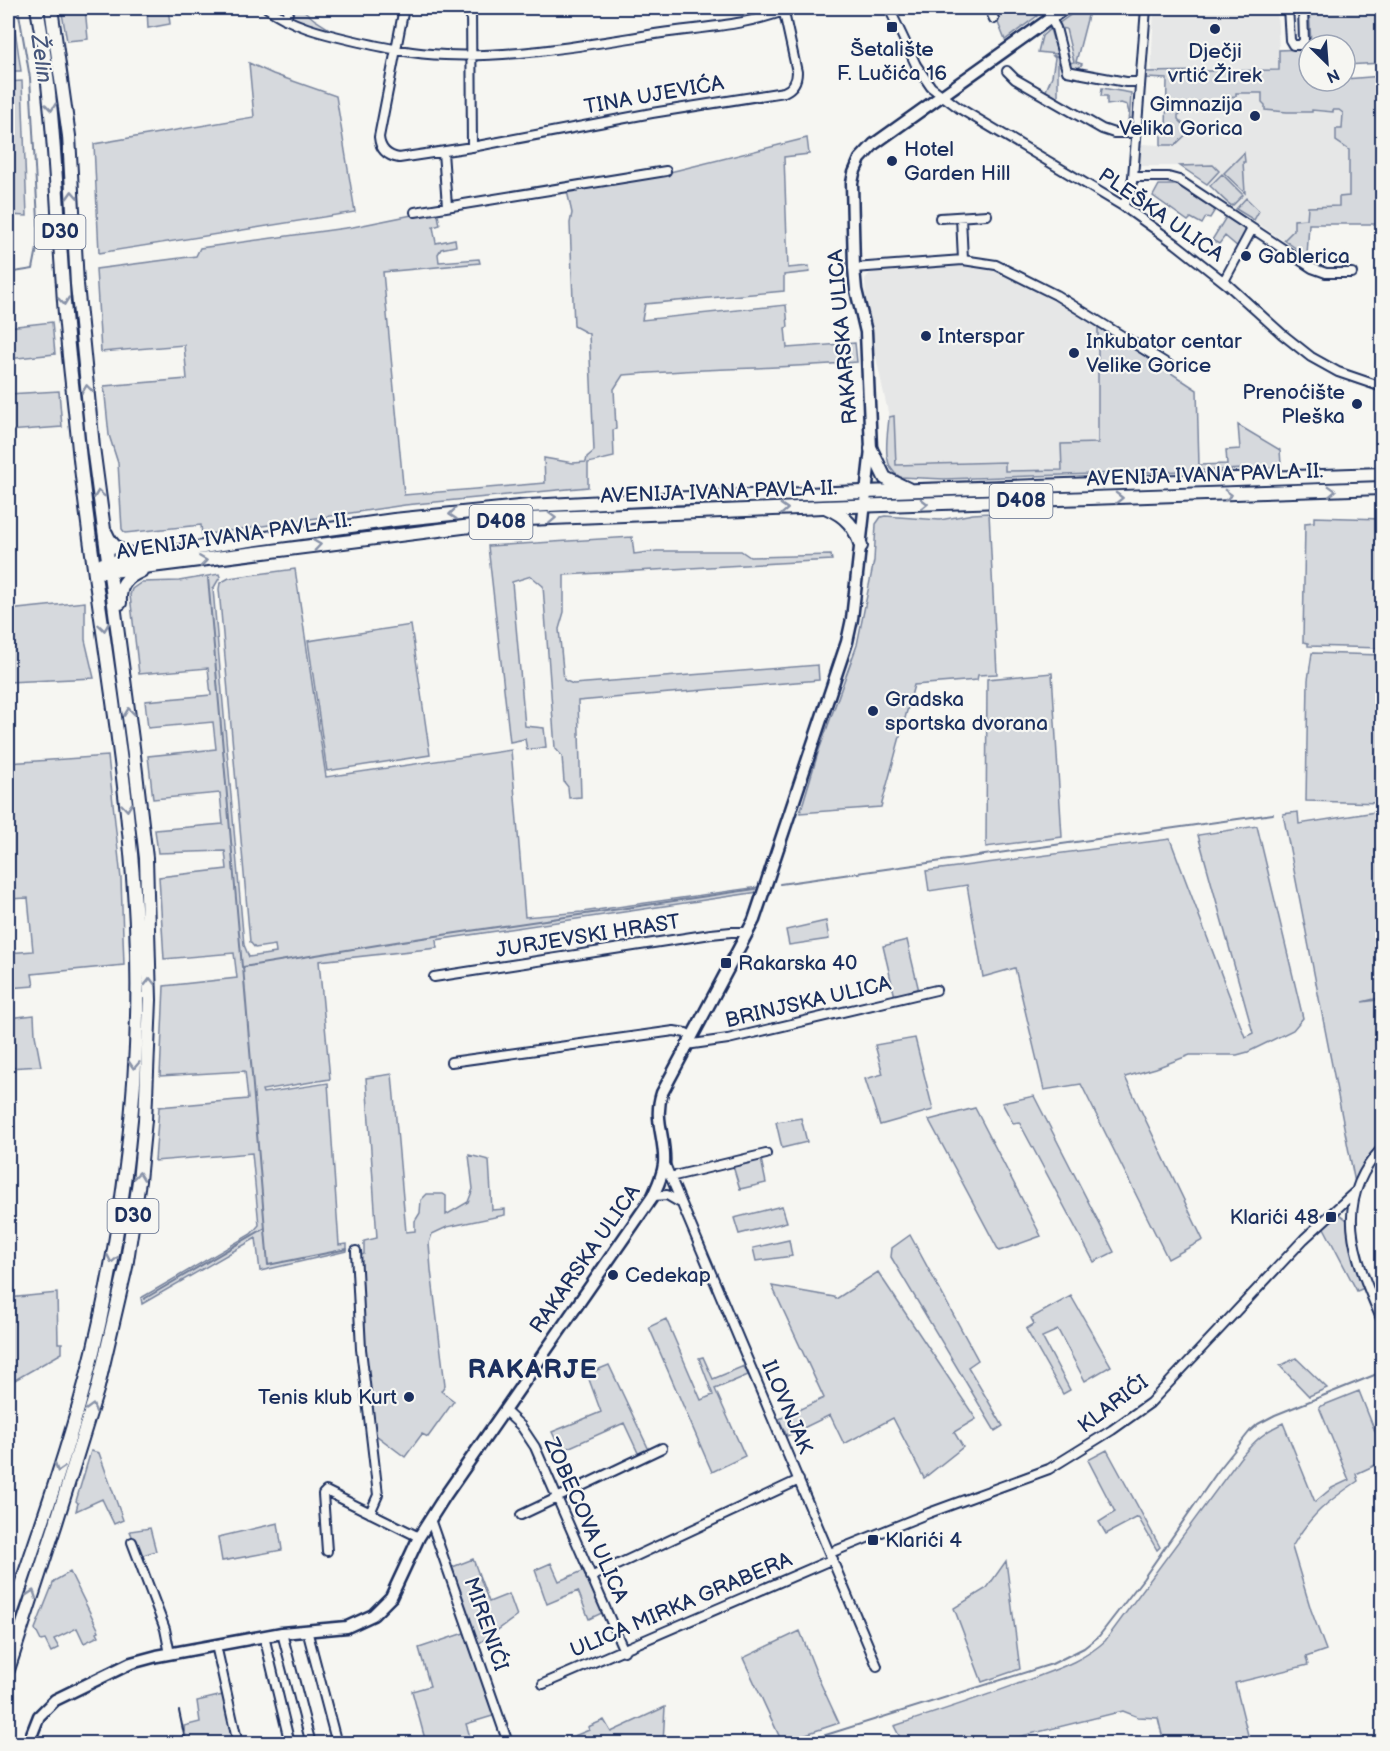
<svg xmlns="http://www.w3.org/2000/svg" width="1390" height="1751" font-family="'Balsamiq Sans',sans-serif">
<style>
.built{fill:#e6e7e7}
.green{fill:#d6d9dd;stroke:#78849e;stroke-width:1.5}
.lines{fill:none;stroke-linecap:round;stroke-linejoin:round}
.stream{stroke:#717e99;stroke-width:2}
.street-casing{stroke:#1b2f5e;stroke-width:12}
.secondary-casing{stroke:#1b2f5e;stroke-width:15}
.primary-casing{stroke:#1b2f5e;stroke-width:16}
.street{stroke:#f6f6f2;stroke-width:8}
.secondary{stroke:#f6f6f2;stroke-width:10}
.primary{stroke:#f6f6f2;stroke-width:12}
.rail{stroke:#1b2f5e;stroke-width:2}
.oneway{stroke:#8892a8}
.poi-dot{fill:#1b2f5e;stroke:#f6f6f2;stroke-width:2}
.labels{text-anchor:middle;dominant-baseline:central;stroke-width:4.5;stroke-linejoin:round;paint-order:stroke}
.shield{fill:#f6f6f2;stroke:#5d6b8a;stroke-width:1.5}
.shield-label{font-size:20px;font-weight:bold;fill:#1b2f5e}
.poi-label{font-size:21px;fill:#1b2f5e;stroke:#f6f6f2;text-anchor:start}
.street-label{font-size:21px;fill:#1b2f5e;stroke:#f6f6f2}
.water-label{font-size:22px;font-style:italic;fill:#46567b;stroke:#f6f6f2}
.district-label{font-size:27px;font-weight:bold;letter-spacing:1.5px;fill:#1b2f5e;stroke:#f6f6f2}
</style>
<rect width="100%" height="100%" fill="#f6f6f2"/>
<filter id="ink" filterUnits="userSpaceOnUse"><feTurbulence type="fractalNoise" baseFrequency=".0167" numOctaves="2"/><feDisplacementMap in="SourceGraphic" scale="12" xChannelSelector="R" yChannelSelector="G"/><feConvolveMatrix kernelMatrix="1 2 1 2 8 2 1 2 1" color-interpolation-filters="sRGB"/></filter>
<g filter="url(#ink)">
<path class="built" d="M1154 8H1277L1279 49 1309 50V81H1345V79L1382 76V224H1309L1307 256 1225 202 1221 195 1207 184 1180 166H1139L1141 144 1161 145V133H1166L1167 79 1145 78 1151 72Z
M956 263H971L1004 274 1098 325V443L1062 470 1004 471V462L895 465 894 417H889L866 312 865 279 869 274 876 272Z"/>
<path class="green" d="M8 8 12 9 21 71H8Z
M61 8H85L88 39 67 41Z
M147 8H168L170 24 148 28Z
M294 8H301L315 20 328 28 327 33 294 19 292 15Z
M992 8H1031L1037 16 1005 40Z
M1080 8H1090L1076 62 1082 64C1079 69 1074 71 1070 67L1068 63 1074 62 1066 29 1060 28 1058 24Z
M1309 8H1382V63L1345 65V45H1311Z
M1050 29 1057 52 1056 54 1038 52 1042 36Z
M1302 49 1303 50H1309V81H1345V79L1382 76V224H1309L1307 256 1284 240 1294 230V220L1307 219 1308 207 1339 206V197L1349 196V150L1336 141V129H1342L1343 113 1339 110H1333V112L1312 110V112H1287L1265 110V105L1262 102V93H1236V96L1229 97V105H1224V102L1212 104V102H1195L1194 105 1182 106V113L1178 115V119L1183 124H1191V130L1175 145H1161V133H1166L1167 79 1145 78 1143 72 1279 70V50Z
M1052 55 1058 57V101L1045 93 1052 76 1055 58Z
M249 63 273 74 336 96 355 212 99 253 94 144 254 117Z
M22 81 27 216 8 215V82Z
M1102 88 1131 93 1129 128H1127L1129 113 1127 105 1121 103 1107 105V96H1101Z
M807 138 809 154 784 157 788 268 809 266 810 272 784 275V291L645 304 642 320 786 305 788 327 785 328 787 348 855 343 857 362C779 369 701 368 623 375L614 389 616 429 613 430 614 457 588 463V487L405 505 202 535 201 525 125 533 122 529 118 463 109 435 104 386 187 379 184 345 101 352 96 269 196 256 200 248 353 227 437 210 440 225 433 227 436 243 455 239 456 246 441 249 438 254 439 262 479 259 480 263 383 272 404 495 545 483 544 458 573 463 586 462 587 457 594 451 589 334 574 326 570 223 572 213 567 191 666 173Z
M1244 153 1245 162H1243L1245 193 1224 173Z
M1213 165 1219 171 1207 184 1180 166Z
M1222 174 1243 195 1232 206C1224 201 1218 193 1210 186Z
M1159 185H1178L1215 210 1210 218 1206 217 1202 224 1191 218 1188 221 1153 196Z
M1246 198 1259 211 1254 220 1236 209Z
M1226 217 1247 231 1238 247 1225 236 1219 244 1212 240Z
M52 322 55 354 8 359V327Z
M1098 325 1197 390 1199 465 1227 464 1226 450 1240 449 1238 425 1280 450 1281 465 1278 468 944 479 900 477C880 467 888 435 889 417L894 416 896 465 1005 462V471L1062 470 1061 444 1098 443Z
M59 391 62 427 8 431V394Z
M989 513 997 674 978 675 977 680 914 685 881 807 800 813 818 753 857 645 874 561 876 524 881 517 885 516 940 520 973 514Z
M1314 517 1382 519V648L1308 646V643L1303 642 1305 523 1314 522Z
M632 537 634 554 657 551H741L750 557 831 555 832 560 564 575V612L559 629 564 680 573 684 818 665 819 680 578 701 581 797 569 798 568 787 564 782 562 756 555 748 543 586 531 576 512 582 525 726 544 728 546 747 527 750 525 739 510 742 488 546Z
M295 569 326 777 511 750 525 917 582 912 758 887V892L436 940 437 948 319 961 330 1079 262 1090 263 1093 328 1083 339 1245 347 1244V1251L260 1271 256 1238 142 1304 141 1298 251 1234 259 1225 252 1153 155 1161 159 1107 248 1099 245 1071 160 1076 164 986 237 978 234 953 164 959 159 877 227 869 225 851 158 853 155 830 223 824 220 793 153 799 148 756 216 749 213 722 148 728 145 701 211 695 208 668 139 674 130 595 132 589 142 582 179 581 219 574 220 577 213 589 244 945 249 957 276 953 275 945 255 948 250 942 219 589 220 583 229 578Z
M85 602V640L94 678 8 682V610Z
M411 625 430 755 327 771 308 641Z
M1312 653 1382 655V803L1306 801 1308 680Z
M1052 673 1062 837 986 847 987 679Z
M108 756 121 879 124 965 32 974 34 986 8 988V953L33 951 28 898 8 899V763Z
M1382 811V997L1362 1002 1378 1000 1382 1032V1142L1368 1159 1355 1183 1283 814 1298 812 1299 824Z
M1257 826 1303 1018 1293 1030 1248 1052 1237 1055H1190L1156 1068 1125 1077 1203 1240 1168 1259 1081 1084 1044 1090 1015 968 983 977 967 885 929 891 926 871 1170 839 1245 1037 1253 1033 1198 835Z
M826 921 829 939 789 945 786 930Z
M907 940 919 991 895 997 883 946Z
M34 1015 35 1035 41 1066 8 1068V1018Z
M915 1038 933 1110 880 1125 865 1079 883 1074 875 1045Z
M392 1074 406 1232 415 1231V1221L420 1213 421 1200 427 1194H443L446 1196V1215L468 1202 473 1189 469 1155 489 1160 492 1210 505 1209V1215L447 1227 432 1234 429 1243 431 1270 445 1385 441 1391 454 1401 428 1437 422 1434 405 1457 372 1432 364 1347 359 1256 364 1254V1241L377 1238 366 1078Z
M1034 1096 1114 1252 1094 1262 1019 1122 1013 1123 1002 1103Z
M975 1108 1041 1236 999 1251 929 1120Z
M801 1118 807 1142 782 1148 776 1122Z
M761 1159 766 1183 740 1189 733 1166Z
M782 1206 787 1222 739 1234 734 1218Z
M1339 1214 1347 1220 1351 1250 1364 1288 1357 1291 1323 1226 1333 1217Z
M910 1235 978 1360 968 1367 1003 1426 995 1431 891 1257 892 1248Z
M789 1240 792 1256 756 1261 753 1248Z
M878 1272 976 1419 954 1432 963 1447 924 1478 893 1418 844 1444 830 1415 787 1436 779 1419 824 1398 772 1286 834 1297 836 1299Z
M57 1293 58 1343H62V1353L8 1384V1298Z
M1071 1296 1111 1366 1085 1381 1058 1330 1042 1337 1070 1390 1063 1394 1026 1329 1034 1324 1031 1318Z
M666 1319 701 1400 713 1395 699 1358 703 1357 713 1379 744 1366 748 1375 715 1389 745 1456 712 1472 649 1327Z
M1296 1358 1327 1388 1309 1396 1280 1366Z
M609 1365 649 1450 639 1455 624 1423 561 1451 552 1432 601 1412 587 1374Z
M1359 1391 1382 1449V1462L1356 1474 1358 1481C1328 1501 1310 1515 1292 1547L1311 1610 1326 1650 1306 1657 1308 1665 1235 1683 1250 1743H1164L1158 1718 1138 1717 1123 1711 994 1743H903L894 1726C940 1711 986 1696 1031 1679 1057 1669 1083 1661 1105 1641L1240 1458C1254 1442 1263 1432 1283 1423L1315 1502 1332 1488 1349 1480 1319 1407Z
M1107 1450 1160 1547 1157 1550 1138 1517 1106 1534 1099 1522 1115 1512 1088 1460Z
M91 1451 99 1453 123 1520 114 1524 102 1499 76 1511 78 1503 76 1501Z
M278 1523 282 1550 222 1561 218 1537Z
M150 1528 156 1551 140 1556 130 1531Z
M473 1559 489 1602 509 1594 517 1616 478 1644 450 1568Z
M1006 1561 1020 1669 982 1682 954 1608 987 1588Z
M551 1563 559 1581 585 1570 604 1612 589 1619 578 1591 547 1604 535 1570Z
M70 1572 99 1631 97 1632 99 1636 84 1643 77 1628 54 1639 59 1648 51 1652 45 1640 41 1641 35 1629 54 1581Z
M800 1631 820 1682 839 1723 782 1742 743 1658Z
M467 1632 496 1715 466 1724 472 1743H426L412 1691 430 1686 419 1648Z
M223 1695 235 1743H187L184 1726 200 1722 197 1701Z
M665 1707 663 1743H574L572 1737 589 1730 588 1727 604 1720 611 1732Z"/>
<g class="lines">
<path class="stream" d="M8 273 33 269 39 238 30 78 18 8
M208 578 242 967
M780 884 1273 814
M347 1249 268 1265 243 967 402 941 755 889
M144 1299 265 1228
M797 1744 1052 1664 1084 1648 1099 1636 1143 1579 1218 1471 1250 1431 1258 1424 1275 1415 1382 1372"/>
<g class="street-casing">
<path id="street" d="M267 8C292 26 321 33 351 40 382 47 413 54 445 55 517 58 591 44 662 33 705 27 751 25 791 8
M404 8 379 137C380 149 387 156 399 158L472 147 652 113 784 92C793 88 797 82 797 72L783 8
M471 8 472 147
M889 8 916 65 931 87 959 108 1123 206 1176 244 1228 285 1282 334 1311 357 1338 372 1382 387
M989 8 994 19
M1045 8 1056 28 1067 71 1126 82H1140
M1288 8 1290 40 1293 45H1300L1304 41 1303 8
M285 19 290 8
M1007 71 1015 79 1102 129 1114 133H1135
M443 152 447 206
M1133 177H1168L1179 180 1312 268 1326 273H1352
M1123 206 1130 192 1133 177 1146 8
M415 212 666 171
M961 217 963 260
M940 218 987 215
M854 268 963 260 996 265 1056 295 1169 365
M1224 281 1252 229
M434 977 711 934 731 932H748
M686 1045 728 1039 936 990
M451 1062 674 1031 686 1033 692 1036
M1382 1148C1329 1205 1357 1261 1382 1321
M665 1164 877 1666
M670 1177 766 1154
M653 1196 667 1195 679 1202
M356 1251 361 1349 378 1495 370 1513
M504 1410 521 1426 535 1447 624 1651
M521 1515 662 1448
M430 1519 507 1740
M132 1542 165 1629 170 1654
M327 1551 323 1494 326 1491 419 1537
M830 1553 929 1513 1049 1469 1112 1430 1150 1403 1304 1239 1356 1191
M591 1577 799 1480
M307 1630 337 1744
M282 1633 311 1744
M264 1636 290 1744
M216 1645 238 1744
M543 1684 833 1559"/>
</g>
<g class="secondary-casing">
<path id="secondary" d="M28 1744 39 1716 55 1700 131 1663 157 1656 282 1633 347 1627 373 1615 391 1597 419 1537 445 1496 653 1196C658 1185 663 1175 664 1164 666 1138 653 1120 662 1093L754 920 847 642 852 619 871 449 866 332 856 290 854 268 852 183 854 173 860 159 874 144 1065 8"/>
</g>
<g class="primary-casing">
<path id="primary" d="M871 449 885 478 908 489
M827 508C846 516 855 527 861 546
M106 533C112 547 121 553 136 555
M103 564 215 545 394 520 529 506 661 499 1382 474
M104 572 527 519 823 507 1382 488
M120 603C119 586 125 578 141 571
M8 1623C35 1543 64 1462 86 1380 123 1236 143 1073 136 924 128 764 96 608 79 450 74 395 66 341 63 286 56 193 54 100 37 8
M8 1670 56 1523 98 1387 126 1267 139 1181 145 1120 150 1000 146 858 133 747 93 447 77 284 69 136 51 8"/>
</g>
<use href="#street" class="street"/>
<use href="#secondary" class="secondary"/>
<use href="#primary" class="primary"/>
<path class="rail" d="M179 1711 186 1744"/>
</g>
<defs><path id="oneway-chevron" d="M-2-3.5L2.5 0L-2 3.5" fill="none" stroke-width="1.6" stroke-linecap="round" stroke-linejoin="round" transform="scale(1.5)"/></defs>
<g class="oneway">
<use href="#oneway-chevron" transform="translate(51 107) rotate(84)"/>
<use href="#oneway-chevron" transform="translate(72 195) rotate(-93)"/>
<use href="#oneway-chevron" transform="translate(64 301) rotate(84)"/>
<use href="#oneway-chevron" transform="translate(87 389) rotate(-96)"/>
<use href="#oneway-chevron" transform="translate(1332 491) rotate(-2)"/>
<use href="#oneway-chevron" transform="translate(99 494) rotate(-98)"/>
<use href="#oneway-chevron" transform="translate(1228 495) rotate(-2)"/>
<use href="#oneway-chevron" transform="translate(1119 498) rotate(-1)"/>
<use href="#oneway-chevron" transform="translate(924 504) rotate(-1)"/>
<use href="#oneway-chevron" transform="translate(784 509) rotate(-3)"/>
<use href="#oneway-chevron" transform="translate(453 514) rotate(174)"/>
<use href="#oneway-chevron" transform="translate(552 518) rotate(-2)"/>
<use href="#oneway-chevron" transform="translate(317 545) rotate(-8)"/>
<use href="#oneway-chevron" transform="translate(203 561) rotate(-8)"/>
<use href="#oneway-chevron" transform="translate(104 627) rotate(82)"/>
<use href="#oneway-chevron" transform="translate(129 712) rotate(-97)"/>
<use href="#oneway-chevron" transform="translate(127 807) rotate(85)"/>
<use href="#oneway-chevron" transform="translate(150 982) rotate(-90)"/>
<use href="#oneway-chevron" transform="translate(134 1065) rotate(93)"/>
<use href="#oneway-chevron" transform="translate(139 1176) rotate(-83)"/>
<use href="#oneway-chevron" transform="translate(112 1259) rotate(101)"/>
<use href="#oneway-chevron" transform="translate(92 1408) rotate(-74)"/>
<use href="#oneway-chevron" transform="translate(59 1468) rotate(108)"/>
<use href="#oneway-chevron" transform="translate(32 1594) rotate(-71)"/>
</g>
</g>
<g class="poi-dot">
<rect x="886" y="21" width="12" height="12" rx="3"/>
<circle cx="1215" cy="29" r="6"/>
<circle cx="1255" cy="116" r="6"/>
<circle cx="892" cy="161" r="6"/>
<circle cx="1246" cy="256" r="6"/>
<circle cx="926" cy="336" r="6"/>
<circle cx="1074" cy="353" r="6"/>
<circle cx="1357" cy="404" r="6"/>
<circle cx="873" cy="711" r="6"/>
<rect x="720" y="957" width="12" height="12" rx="3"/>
<rect x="1325" y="1211" width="12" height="12" rx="3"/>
<circle cx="613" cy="1275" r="6"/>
<circle cx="409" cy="1397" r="6"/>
<rect x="867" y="1534" width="12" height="12" rx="3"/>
</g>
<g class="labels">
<g class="shield">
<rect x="34.5" y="215" width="51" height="34" rx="4.5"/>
<rect x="989.5" y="484" width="63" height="34" rx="4.5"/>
<rect x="469.5" y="505" width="63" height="34" rx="4.5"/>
<rect x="107.5" y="1199" width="51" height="34" rx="4.5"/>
</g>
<g class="shield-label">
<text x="60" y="232">D30</text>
<text x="1021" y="501">D408</text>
<text x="501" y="522">D408</text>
<text x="133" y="1216">D30</text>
</g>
<g class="poi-label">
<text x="892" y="49" text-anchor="middle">Šetalište<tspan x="892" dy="24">F. Lučića 16</tspan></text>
<text x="1215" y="51" text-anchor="middle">Dječji<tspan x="1215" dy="24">vrtić Žirek</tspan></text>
<text x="1243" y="104" text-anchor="end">Gimnazija<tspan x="1243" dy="24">Velika Gorica</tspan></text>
<text x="904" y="149">Hotel<tspan x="904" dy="24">Garden Hill</tspan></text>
<text x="1258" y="256">Gablerica</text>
<text x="938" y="336">Interspar</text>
<text x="1086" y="341">Inkubator centar<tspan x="1086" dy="24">Velike Gorice</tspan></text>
<text x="1345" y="392" text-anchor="end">Prenoćište<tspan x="1345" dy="24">Pleška</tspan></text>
<text x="885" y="699">Gradska<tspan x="885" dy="24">sportska dvorana</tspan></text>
<text x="738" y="963">Rakarska 40</text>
<text x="1319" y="1217" text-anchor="end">Klarići 48</text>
<text x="625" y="1275">Cedekap</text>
<text x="397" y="1397" text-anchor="end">Tenis klub Kurt</text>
<text x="885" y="1540">Klarići 4</text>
</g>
<g class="street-label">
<text transform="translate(654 95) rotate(-10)">TINA UJEVIĆA</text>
<text transform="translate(1161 215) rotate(35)">PLEŠKA ULICA</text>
<text transform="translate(843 337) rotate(-95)">RAKARSKA ULICA</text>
<text transform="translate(1205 475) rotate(-2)">AVENIJA IVANA PAVLA II.</text>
<text transform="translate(719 492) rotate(-2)">AVENIJA IVANA PAVLA II.</text>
<text transform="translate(234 536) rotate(-8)">AVENIJA IVANA PAVLA II.</text>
<text transform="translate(588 936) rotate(-9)">JURJEVSKI HRAST</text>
<text transform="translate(808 1002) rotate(-13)">BRINJSKA ULICA</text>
<text transform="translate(585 1259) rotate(-55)">RAKARSKA ULICA</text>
<text transform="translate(1113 1404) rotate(-37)">KLARIĆI</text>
<text transform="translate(787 1407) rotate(67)">ILOVNJAK</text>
<text transform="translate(586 1520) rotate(66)">ZOBECOVA ULICA</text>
<text transform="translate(681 1605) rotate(-23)">ULICA MIRKA GRABERA</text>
<text transform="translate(486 1624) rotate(71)">MIRENIĆI</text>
</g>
<g class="water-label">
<text transform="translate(41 59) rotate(82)">Želin</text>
</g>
<g class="district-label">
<text x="533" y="1370">RAKARJE</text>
</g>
</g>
<rect width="1390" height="1751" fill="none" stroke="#f6f6f2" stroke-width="30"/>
<rect x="15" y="15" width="1360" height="1721" fill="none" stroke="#1b2f5e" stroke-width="2" filter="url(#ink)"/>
<g transform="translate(1327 63) rotate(155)"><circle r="28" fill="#f6f6f2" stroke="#9ea6b7" stroke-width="1.5"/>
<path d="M0-4.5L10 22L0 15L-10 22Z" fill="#1b2f5e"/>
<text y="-9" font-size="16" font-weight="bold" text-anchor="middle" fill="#1b2f5e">N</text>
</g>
</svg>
